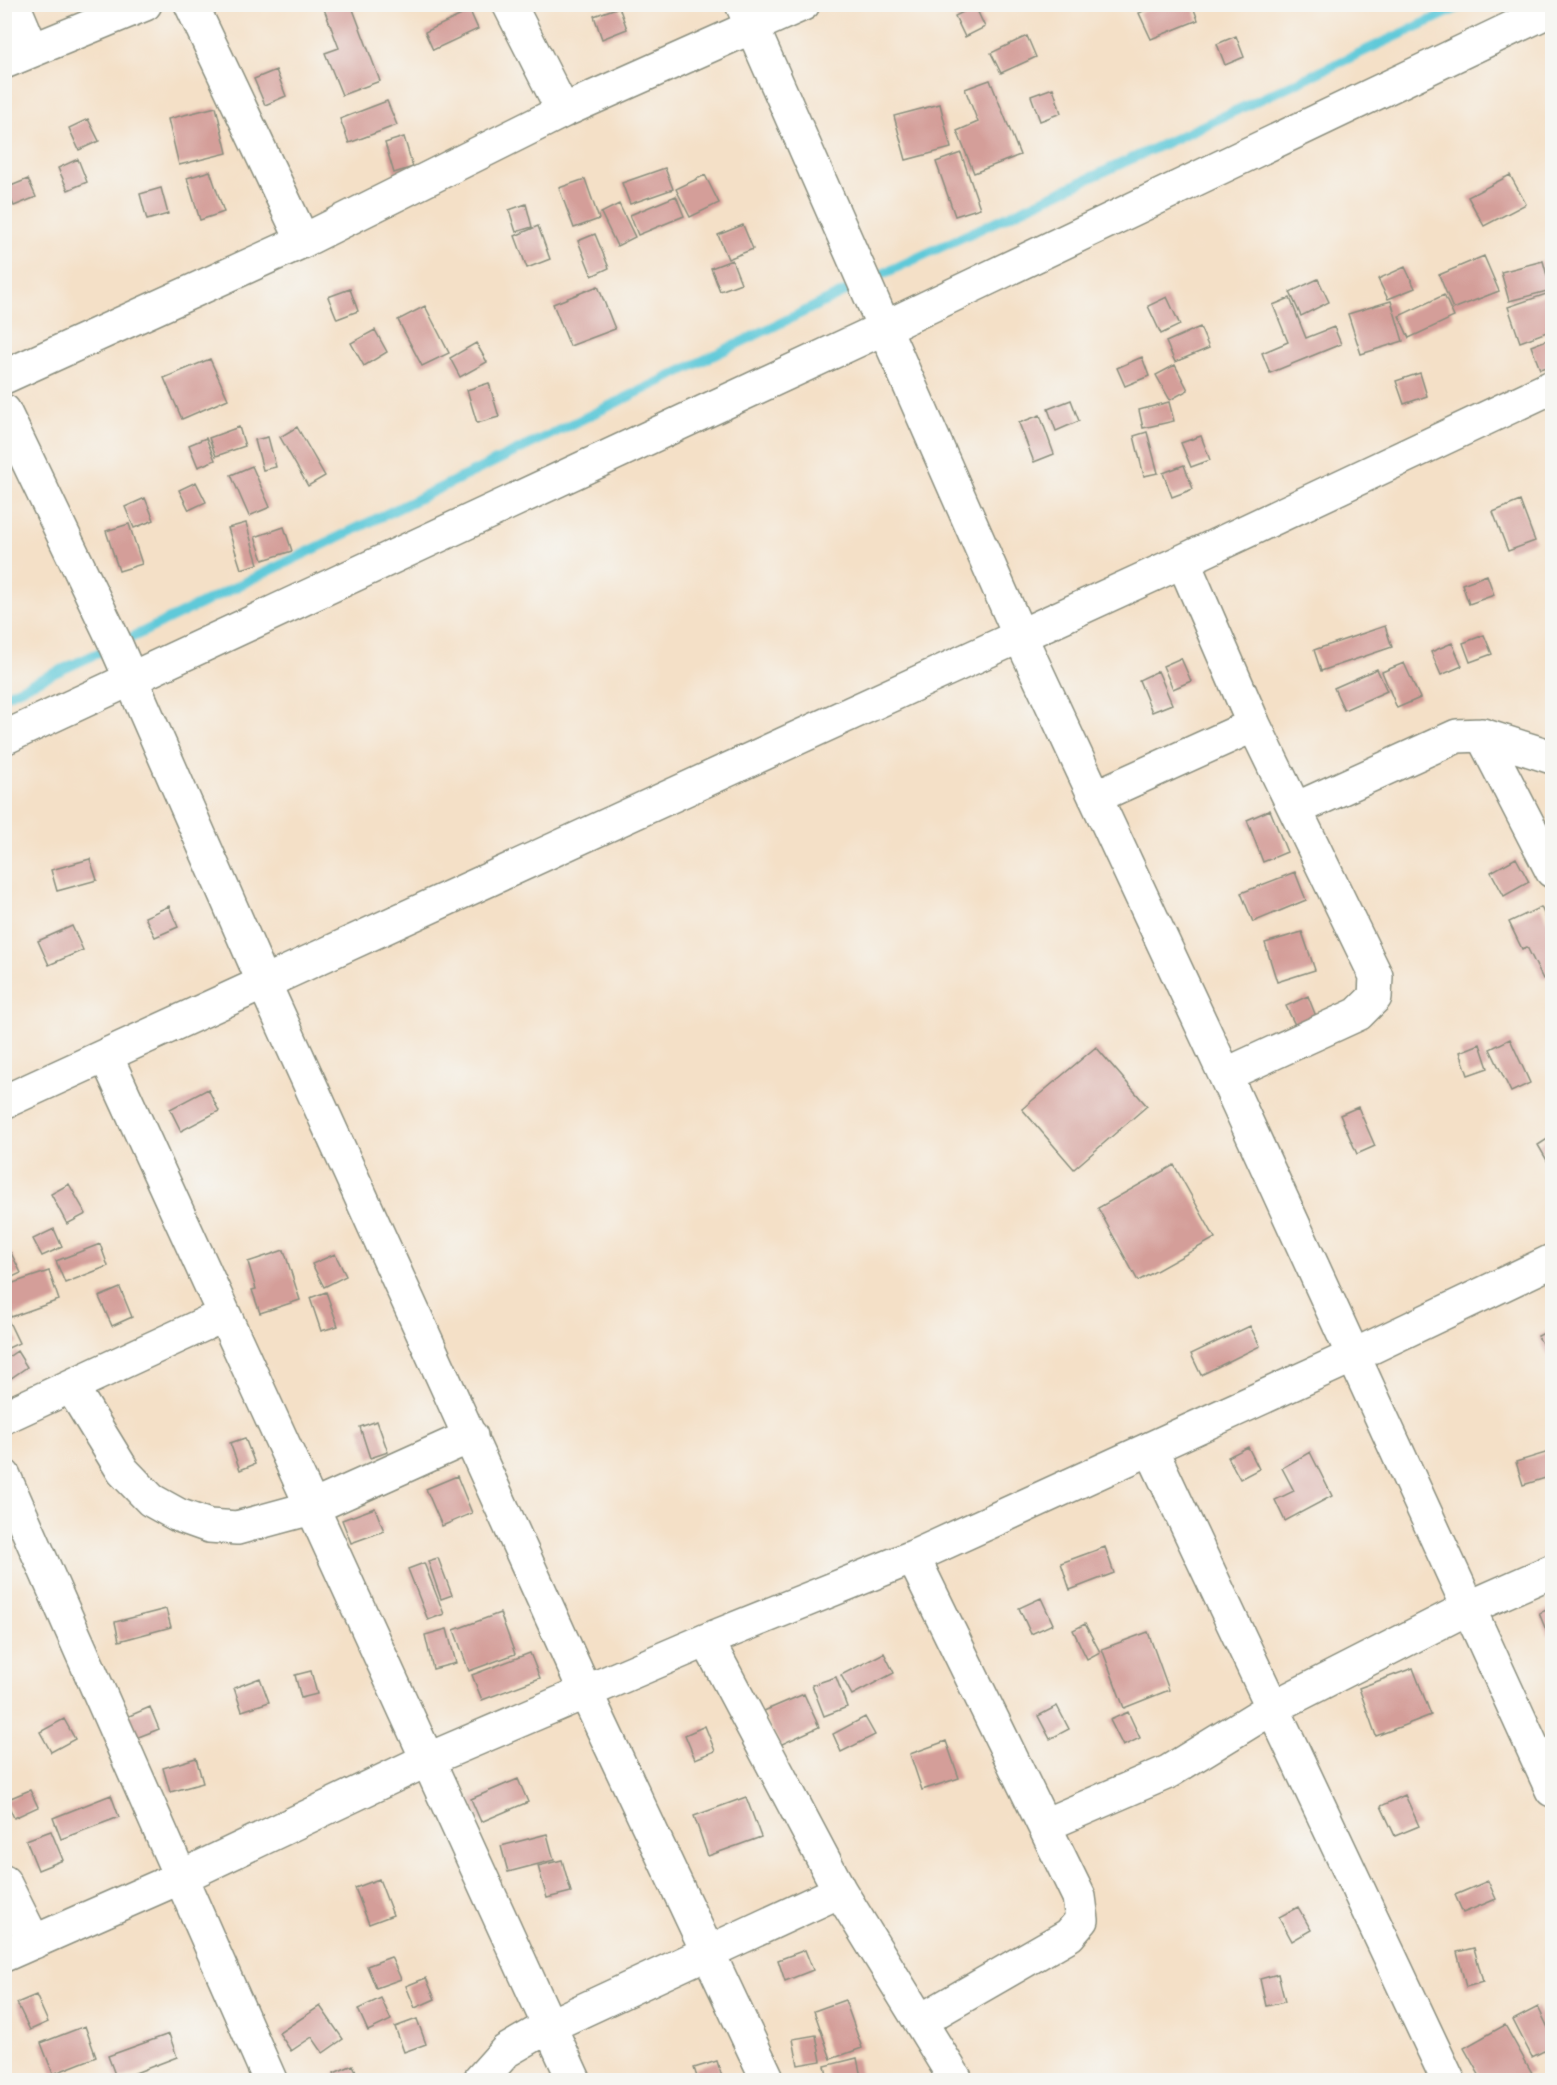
<svg xmlns="http://www.w3.org/2000/svg" width="1557" height="2085" font-family="Itim,sans-serif">
<style>
.lines{fill:none;stroke-linecap:round;stroke-linejoin:round}
.stream{stroke:#5fc9d9;stroke-width:10}
.building{fill:#d49e99}
.street-casing{stroke:#8a8e7e;stroke-width:36}
.street{stroke:#fff;stroke-width:33}
</style>
<rect width="100%" height="100%" fill="#f6f6f2"/>
<filter id="ink" filterUnits="userSpaceOnUse"><feTurbulence type="fractalNoise" baseFrequency=".0167" numOctaves="2"/><feDisplacementMap in="SourceGraphic" scale="12" xChannelSelector="R" yChannelSelector="G"/><feConvolveMatrix kernelMatrix="1 2 1 2 8 2 1 2 1" color-interpolation-filters="sRGB"/></filter>
<filter id="wash" filterUnits="userSpaceOnUse"><feTurbulence type="fractalNoise" baseFrequency=".008" numOctaves="4" result="noise"/><feDisplacementMap in="SourceGraphic" scale="24" xChannelSelector="R" yChannelSelector="G"/><feGaussianBlur stdDeviation="1.35" result="paint"/><feColorMatrix in="noise" values="0 0 0 0 0 0 0 0 0 0 0 0 0 0 0 0 0 1.4 0 .05"/><feComposite in="paint" operator="in"/></filter>
<g filter="url(#wash)">
<rect width="100%" height="100%" fill="#f4e0c7"/>
<g class="lines">
<path class="stream" d="M4 696 116 645 863 283 1466 4"/>
</g>
<g id="blocks">
<path class="building" d="M335 4H351L380 81 342 95 325 53 339 48 324 9Z
M1159 4H1192L1198 20 1151 39 1139 13Z
M975 6 985 27 965 37 955 16Z
M619 7 627 29 602 39 594 16Z
M470 11 478 29 433 50 425 32Z
M1027 36 1036 57 1001 73 991 53Z
M1236 36 1244 57 1225 65 1217 44Z
M276 70 286 96 265 105 254 79Z
M990 80 1020 155 974 173 957 131 978 122 965 89Z
M1053 88 1061 113 1040 121 1031 96Z
M387 101 397 125 349 143 340 119Z
M940 104 951 148 906 160 894 116Z
M216 107 227 153 179 165 168 119Z
M88 119 99 141 79 150 69 128Z
M404 137 413 167 394 173 385 143Z
M961 153 980 208 955 216 936 162Z
M78 159 87 182 68 190 58 168Z
M665 168 673 189 630 204 622 183Z
M210 171 224 212 200 220 187 178Z
M705 175 719 203 690 217 676 189Z
M1510 175 1526 204 1484 226 1468 197Z
M28 179 36 197 14 206 6 188Z
M585 179 599 219 574 228 559 188Z
M161 188 168 214 147 220 140 194Z
M676 196 684 216 638 235 630 215Z
M526 204 532 227 516 232 509 210Z
M619 204 635 237 617 246 601 213Z
M743 225 753 249 728 259 718 235Z
M538 226 550 259 527 268 515 236Z
M595 234 609 268 592 276 578 241Z
M1484 256 1499 291 1453 309 1439 275Z
M732 260 741 283 720 291 711 268Z
M1543 261 1551 290 1509 301 1501 272Z
M1405 267 1415 288 1388 299 1378 279Z
M1318 279 1329 302 1301 316 1290 292Z
M598 286 615 329 570 346 553 304Z
M350 289 358 311 337 319 328 297Z
M1552 292V330L1520 342 1508 307Z
M1444 295 1454 317 1409 338 1399 316Z
M1167 297 1180 325 1161 334 1148 306Z
M1290 298 1306 338 1334 327 1341 344 1270 373 1262 353 1288 342 1273 305Z
M1391 301 1403 341 1361 354 1348 314Z
M425 306 449 353 422 366 398 320Z
M1200 327 1209 348 1175 362 1166 342Z
M375 330 387 352 364 366 351 343Z
M1552 338V365L1540 369 1531 346Z
M476 343 487 362 460 377 450 358Z
M1142 357 1149 376 1125 386 1117 368Z
M210 359 228 399 182 419 164 378Z
M1175 365 1188 390 1170 400 1156 375Z
M1420 373 1427 396 1404 404 1396 381Z
M489 383 499 417 477 423 467 390Z
M1071 400 1079 421 1056 431 1048 409Z
M1169 402 1174 421 1143 428 1139 410Z
M1040 415 1054 454 1034 462 1019 423Z
M239 427 245 446 216 456 209 438Z
M297 427 325 476 308 486 280 437Z
M1147 432 1158 473 1144 476 1134 436Z
M1201 436 1210 460 1191 467 1181 443Z
M268 437 276 467 263 470 255 440Z
M206 438 215 460 198 467 189 445Z
M1184 465 1193 489 1172 497 1163 473Z
M252 466 270 507 249 516 231 475Z
M196 482 206 502 189 510 179 490Z
M145 498 154 520 134 528 125 507Z
M1520 501 1535 541 1508 551 1493 512Z
M246 523 258 564 241 569 228 528Z
M129 524 142 564 119 571 106 531Z
M284 527 292 551 263 560 255 537Z
M1487 575 1494 595 1469 604 1462 584Z
M1385 626 1392 647 1321 671 1314 650Z
M1484 635 1492 654 1470 662 1463 643Z
M1452 643 1462 666 1441 675 1431 652Z
M1181 658 1191 681 1173 689 1163 666Z
M1404 663 1420 698 1397 708 1382 672Z
M1377 669 1387 691 1344 710 1334 688Z
M1158 671 1172 704 1152 712 1139 680Z
M1270 810 1287 852 1263 862 1247 820Z
M1516 858 1529 882 1504 896 1491 872Z
M90 859 97 880 57 891 51 870Z
M1295 872 1306 900 1253 922 1241 893Z
M169 906 178 927 155 937 145 917Z
M1541 907 1552 931V975L1543 979 1527 947 1522 949 1509 922Z
M72 926 83 950 49 965 38 941Z
M1302 932 1315 970 1277 982 1265 943Z
M1308 996 1317 1019 1296 1027 1286 1006Z
M1510 1039 1530 1083 1511 1092 1490 1049Z
M1480 1044 1488 1068 1468 1075 1460 1052Z
M1096 1047 1147 1106 1074 1169 1022 1109Z
M208 1089 219 1111 181 1131 170 1109Z
M1358 1107 1375 1146 1357 1154 1340 1115Z
M1552 1136V1169L1538 1145Z
M1174 1165 1215 1238 1138 1281 1098 1208Z
M69 1184 86 1214 67 1224 51 1194Z
M54 1229 62 1247 42 1256 33 1239Z
M100 1244 108 1266 65 1283 56 1261Z
M284 1250 300 1300 260 1313 252 1290 256 1289 248 1262Z
M11 1253 21 1273 4 1281V1257Z
M335 1254 346 1276 324 1287 312 1264Z
M49 1271 59 1300 11 1317 4 1297V1286Z
M120 1288 132 1317 112 1326 99 1297Z
M326 1292 338 1326 321 1331 310 1298Z
M8 1320 19 1343 4 1350V1321Z
M1250 1326 1260 1346 1201 1375 1191 1354Z
M1552 1329V1358L1550 1359 1538 1336Z
M17 1351 27 1367 4 1383V1360Z
M377 1421 388 1452 370 1458 360 1427Z
M245 1438 255 1464 240 1470 230 1443Z
M1248 1447 1259 1469 1240 1479 1228 1457Z
M1552 1451V1476L1523 1485 1516 1462Z
M1310 1452 1332 1496 1285 1521 1275 1500 1294 1491 1282 1468Z
M457 1476 472 1513 442 1526 426 1489Z
M375 1508 384 1531 351 1543 342 1520Z
M1105 1547 1114 1573 1070 1590 1061 1563Z
M438 1558 452 1595 441 1599 428 1561Z
M424 1563 444 1614 428 1620 408 1569Z
M1041 1598 1053 1624 1031 1634 1019 1608Z
M1552 1608V1633L1548 1635 1539 1613Z
M166 1609 171 1627 119 1641 115 1622Z
M500 1613 515 1654 469 1671 454 1630Z
M1085 1624 1100 1652 1087 1659 1073 1630Z
M447 1629 456 1663 433 1669 425 1635Z
M1148 1632 1169 1690 1124 1708 1102 1649Z
M530 1653 540 1678 482 1700 472 1675Z
M884 1653 894 1673 852 1695 841 1675Z
M1413 1668 1431 1715 1376 1736 1359 1688Z
M311 1671 317 1694 301 1698 295 1675Z
M836 1677 847 1707 824 1716 812 1685Z
M260 1678 269 1702 242 1711 234 1688Z
M804 1694 819 1727 780 1745 764 1711Z
M1057 1706 1069 1729 1050 1739 1038 1716Z
M150 1707 159 1729 136 1738 127 1717Z
M1128 1712 1140 1738 1123 1746 1110 1720Z
M865 1717 875 1735 841 1752 833 1734Z
M64 1719 75 1739 51 1752 40 1732Z
M705 1726 715 1751 695 1759 685 1735Z
M946 1741 959 1778 922 1790 910 1754Z
M196 1758 203 1783 170 1792 163 1768Z
M518 1779 528 1802 481 1822 471 1799Z
M30 1790 38 1807 14 1818 6 1800Z
M111 1795 119 1817 61 1839 53 1818Z
M1405 1795 1419 1826 1395 1836 1381 1806Z
M746 1797 761 1837 708 1856 694 1816Z
M51 1831 63 1860 38 1870 26 1840Z
M547 1834 554 1860 508 1872 501 1846Z
M562 1860 571 1892 547 1898 538 1866Z
M379 1879 393 1915 369 1924 355 1888Z
M1488 1881 1496 1899 1463 1913 1455 1895Z
M1298 1907 1311 1930 1292 1941 1279 1917Z
M1474 1948 1483 1982 1466 1987 1457 1952Z
M805 1950 813 1970 785 1981 778 1960Z
M391 1957 401 1979 376 1988 367 1966Z
M1278 1974 1285 2002 1266 2006 1260 1979Z
M426 1978 435 1999 415 2008 406 1986Z
M36 1995 48 2022 30 2030 17 2003Z
M381 1998 391 2020 368 2031 358 2009Z
M845 2000 862 2048 831 2059 814 2011Z
M320 2006 343 2039 323 2053 312 2037 291 2051 279 2033Z
M1538 2007 1552 2036V2047L1532 2057 1513 2020Z
M417 2019 426 2044 404 2052 395 2027Z
M1505 2025 1532 2073 1518 2080H1482L1464 2048Z
M85 2026 96 2057 53 2074 41 2043Z
M169 2034 177 2057 117 2080 108 2056Z
M816 2035 821 2061 798 2065 793 2039Z
M857 2058 861 2077 828 2080 825 2066Z
M717 2061 723 2080H698L694 2068Z
M353 2065 360 2080H337L334 2073Z"/>
</g>
</g>
<g filter="url(#ink)">
<use href="#blocks" fill-opacity="0" stroke="#8a8e7e" stroke-width="1.5"/>
<g class="lines">
<g class="street-casing">
<path id="street" d="M13 4 32 49
M191 4 303 241
M509 4 563 111
M742 4 1020 636 1225 1075 1552 1790
M4 62 145 4
M4 377 303 241 563 111 803 4
M4 411 116 645 264 983 586 1693 768 2080
M1183 561 1254 725 1376 976 1375 997 1358 1014 1225 1075
M1482 735 1552 871
M4 738 884 328 1552 9
M1095 797 1254 725
M1296 809 1457 736 1482 735 1552 757
M106 1056 574 2080
M4 1102 1183 561 1552 387
M71 1386 123 1471 151 1500 178 1515 209 1526 237 1528 311 1508 471 1436
M4 1417 224 1315
M1151 1449 1448 2080
M4 1476 270 2080
M913 1557 1079 1897 1082 1920 1069 1935 920 2021
M707 1640 840 1891 956 2080
M1045 1825 1168 1772 1272 1708 1468 1608 1552 1571
M4 1882 34 1942
M4 1955 181 1877 427 1760 707 1640 913 1557 1353 1356 1552 1261
M480 2080 506 2051 549 2026 840 1891"/>
</g>
<use href="#street" class="street"/>
</g>
</g>
<rect width="1557" height="2085" fill="none" stroke="#f6f6f2" stroke-width="24"/>
</svg>
